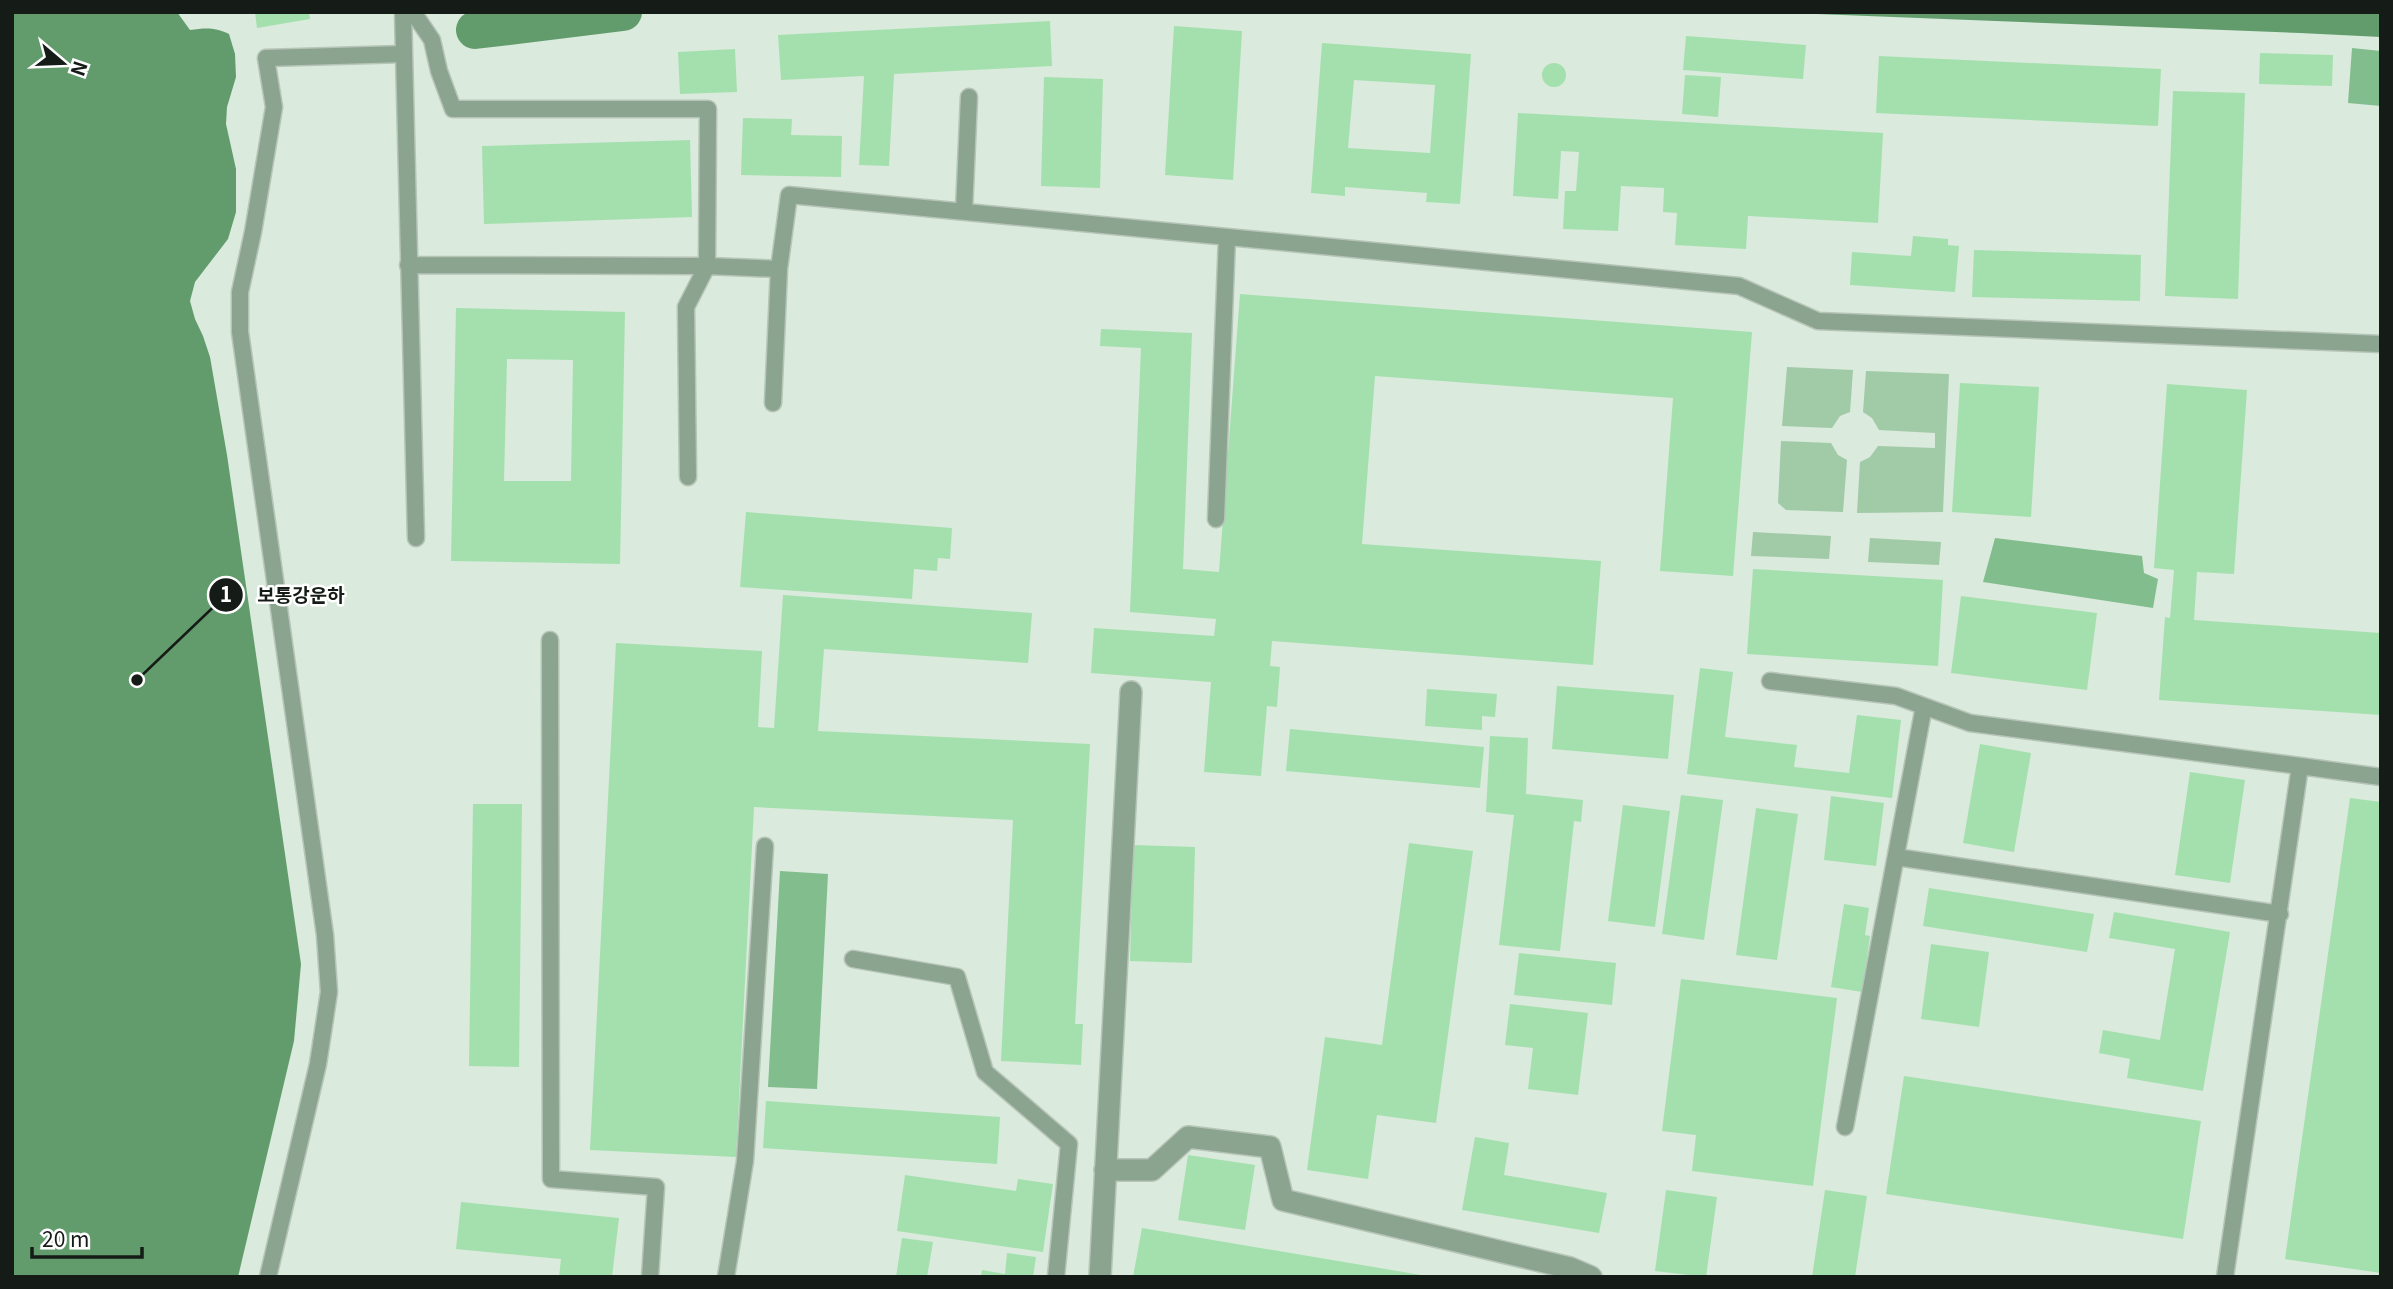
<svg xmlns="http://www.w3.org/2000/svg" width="2393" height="1289" font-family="Georgia,'Noto Sans KR',serif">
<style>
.green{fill:#a1caa7}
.forest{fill:#82bd8d}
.water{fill:#629c6d}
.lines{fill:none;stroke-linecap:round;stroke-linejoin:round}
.canal{stroke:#629c6d;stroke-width:38}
.building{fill:#a4e0ae;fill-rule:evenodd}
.lane-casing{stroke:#b7c5b8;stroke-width:19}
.street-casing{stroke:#b7c5b8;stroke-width:24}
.lane{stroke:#8ba48f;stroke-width:16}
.street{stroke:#8ba48f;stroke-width:21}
.leader{fill:none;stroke:#151b16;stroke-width:2.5}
.callout-dot{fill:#151b16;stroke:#fff;stroke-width:2.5}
.mark-label{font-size:21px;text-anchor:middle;font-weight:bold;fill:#fff}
.callout-label{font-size:19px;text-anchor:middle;font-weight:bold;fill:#151b16;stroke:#fff;stroke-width:5;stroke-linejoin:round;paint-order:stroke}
</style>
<rect width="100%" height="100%" fill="#daeadc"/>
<path class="green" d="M1787 367 1853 370 1850 412 1840 416 1832 428 1782 426Z
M1866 371 1949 374 1943 512 1857 513 1860 462 1870 457 1878 446 1935 448V433L1879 430 1872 418 1863 412Z
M1781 441 1831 443 1838 455 1847 460 1843 512 1786 510 1778 503Z
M1753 532 1831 536 1829 559 1751 556Z
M1870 538 1941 542 1939 565 1868 562Z"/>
<path class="forest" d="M2352 48 2381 51V106L2348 103Z
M1995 538 2142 556 2144 573 2158 579 2153 608 1983 582Z
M780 871 828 874 817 1089 768 1087Z"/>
<path class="water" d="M12 12H177L190 30C205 28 215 27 229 34L235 54 236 77 227 107 226 124 236 169V212L228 239 195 282 190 301 195 319 203 336 210 357 227 455 301 964 294 1041 238 1277H12Z
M1764 12H2381V37L2300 33Z"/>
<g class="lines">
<path class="canal" d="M475 30 623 12"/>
</g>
<path class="building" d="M255 12H309L310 19 257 28Z
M1050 21 1052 66 894 74 889 166 859 165 864 76 781 80 778 35Z
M1174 26 1242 31 1233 180 1165 175Z
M1686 36 1806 45 1803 79 1683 70Z
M1322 43 1471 54 1460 204 1426 202 1427 193 1345 187V196L1311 193ZM1354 80 1435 85 1430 153 1348 148Z
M735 49 737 92 680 94 678 52Z
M2260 53 2333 55 2332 86 2259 84Z
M1879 56 2161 69 2158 126 1876 113Z
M1542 75a12 12 0 1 1 24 0a12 12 0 1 1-24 0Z
M1685 75 1721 77 1718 117 1682 114Z
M1044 77 1103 79 1100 188 1041 186Z
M2173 91 2245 93 2238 299 2165 296Z
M1518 113 1883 133 1878 223 1748 216 1746 249 1675 245 1677 213 1663 212 1664 188 1621 186 1618 231 1563 229 1565 191H1576L1579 152 1561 151 1558 199 1513 196Z
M743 118 792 119 791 135 842 136 841 177 741 175Z
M690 140 692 217 484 224 482 146Z
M1913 236 1948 239V245L1959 246 1955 292 1850 285 1852 252 1911 256Z
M1974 250 2141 255 2140 301 1972 297Z
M1240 294 1752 332 1733 576 1660 571 1673 398 1375 376 1362 544 1601 561 1593 665 1272 641 1270 666 1280 667 1277 707 1267 706 1261 776 1204 772 1211 682 1091 673 1094 628 1214 636 1216 619 1130 612 1141 348 1100 346 1101 329 1192 333 1183 569 1219 572Z
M456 308 625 312 620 564 451 561ZM507 359 573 360 571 481H504Z
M1960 383 2039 387 2031 517 1952 512Z
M2167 384 2247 390 2234 574 2197 572 2194 620 2381 633V715L2159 700 2165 617 2170 618 2174 570 2154 568Z
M746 512 952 528 950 559 938 558 937 571 914 569 912 599 740 587Z
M1753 569 1943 580 1938 666 1747 654Z
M783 595 1032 613 1028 663 824 649 818 731 1090 744 1075 1024H1083L1081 1065 1001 1061 1013 820 754 807 736 1157 590 1150 616 643 762 651 758 727 774 728Z
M1961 596 2097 613 2087 690 1951 673Z
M1700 668 1733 672 1725 737 1797 745 1794 767 1849 773 1857 715 1901 720 1892 798 1687 774Z
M1557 686 1674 695 1668 759 1552 749Z
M1427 689 1497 694 1495 717 1482 716V730L1425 726Z
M1290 729 1484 747 1480 788 1286 771Z
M1490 736 1528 738 1526 794 1583 800 1581 822 1574 821 1560 951 1499 945 1514 815 1486 812Z
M1980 744 2031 753 2014 852 1963 843Z
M2190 772 2245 780 2230 883 2175 875Z
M1681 795 1723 800 1704 940 1662 934Z
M1831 796 1884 803 1876 866 1824 860Z
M2350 798 2381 802V1273L2285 1259Z
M473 804H522L519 1067 469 1066Z
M1623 805 1670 811 1655 927 1608 921Z
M1756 808 1798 814 1777 960 1736 955Z
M1409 843 1473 851 1436 1123 1377 1115 1368 1179 1307 1170 1325 1037 1382 1045Z
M1133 845 1195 847 1192 963 1130 961Z
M1929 888 2094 914 2087 952 1923 926Z
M1844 904 1869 908 1865 935 1870 936 1862 992 1831 987Z
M2114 912 2230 932 2203 1091 2127 1078 2130 1059 2099 1053 2103 1030 2160 1040 2175 949 2109 938Z
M1931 944 1989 952 1979 1027 1921 1019Z
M1519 953 1616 963 1612 1005 1514 995Z
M1681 979 1837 998 1813 1186 1692 1171 1696 1135 1662 1131Z
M1510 1004 1588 1013 1578 1095 1528 1089 1533 1048 1505 1045Z
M1904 1076 2201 1121 2183 1239 1886 1194Z
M766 1101 1000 1117 997 1164 763 1148Z
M1475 1137 1509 1143 1504 1175 1607 1193 1599 1233 1462 1210Z
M1188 1155 1255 1165 1245 1230 1178 1220Z
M905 1175 1016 1191 1018 1179 1053 1184 1043 1252 897 1231Z
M1666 1190 1717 1197 1706 1277 1655 1271Z
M1825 1190 1867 1196 1855 1277H1812Z
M461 1202 619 1218 612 1277H559L561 1259 456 1249Z
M1142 1228 1421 1275V1277H1133Z
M902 1238 933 1242 927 1277H896Z
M1007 1253 1036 1257 1033 1277H981L982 1270 1005 1274Z"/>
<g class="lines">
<g class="lane-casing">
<path id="lane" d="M403 12 416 538
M413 12 432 40 439 71 453 109H708L707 266 686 307 688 477
M964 211 969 97
M408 265 707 266 779 269
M773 403 779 269 789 195 1739 286 1818 321 2381 344
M1216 519 1227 237
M550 640 551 1179 656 1187 650 1277
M1770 681 1896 696 1970 723 2300 766 2225 1277
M2300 766 2381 777
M1896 857 2280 914
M853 959 957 977 985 1072 1069 1144 1056 1277
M1845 1127 1924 706
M268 1277 318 1064 329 992 325 935 240 332V292L253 232 274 107 266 58 403 54
M726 1277 745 1161 765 846"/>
</g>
<g class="street-casing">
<path id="street" d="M1105 1170H1152L1188 1137 1270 1147 1283 1200 1570 1268 1591 1277
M1100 1277 1131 692"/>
</g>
<use href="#lane" class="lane"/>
<use href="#street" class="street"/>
</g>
<path class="leader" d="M137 680L226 595"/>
<g class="callout-dot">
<circle cx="137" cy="680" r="7"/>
<circle cx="226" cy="595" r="18"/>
</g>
<g class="mark-label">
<text x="226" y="602">1</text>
</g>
<g class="callout-label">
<text x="301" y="602">보통강운하</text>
</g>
<rect width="2393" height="1289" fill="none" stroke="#151b16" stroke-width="28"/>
<g transform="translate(63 63) rotate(109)" stroke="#ffffff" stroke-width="5" paint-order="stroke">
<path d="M0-5L12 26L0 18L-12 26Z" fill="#151b16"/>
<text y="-10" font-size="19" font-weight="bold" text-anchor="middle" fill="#151b16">N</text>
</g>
<path d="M32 1247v10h110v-10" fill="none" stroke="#151b16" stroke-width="3.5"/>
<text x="42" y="1247" font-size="21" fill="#151b16" stroke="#ffffff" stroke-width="5" paint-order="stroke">20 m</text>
</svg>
